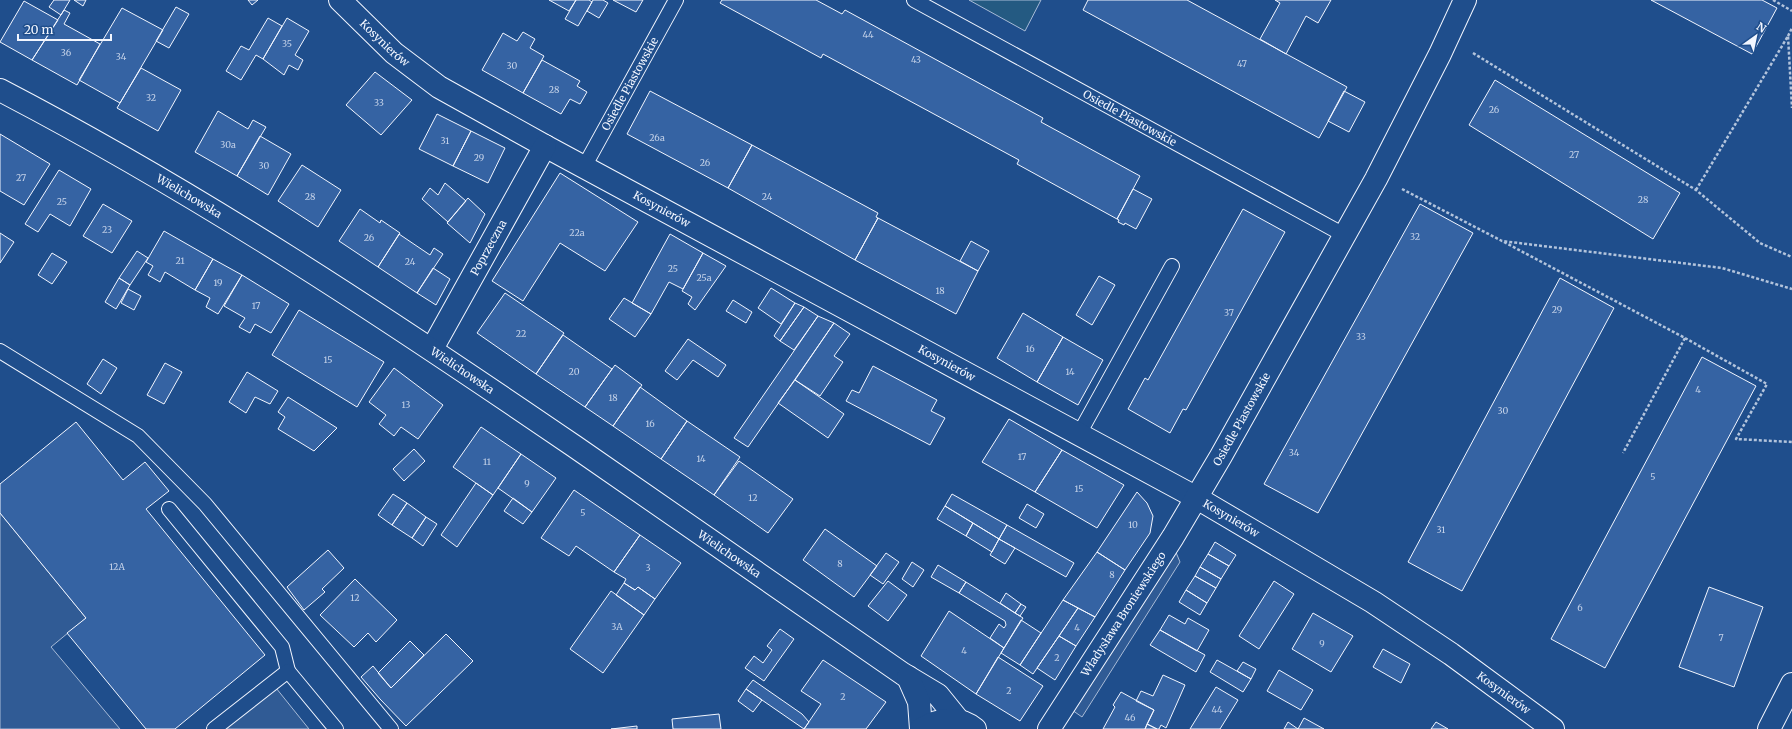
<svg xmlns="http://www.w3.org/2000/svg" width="1792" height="729" font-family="Merriweather,serif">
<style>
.green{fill:#245a82;stroke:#a8bbd7}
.parking{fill:#305b95;stroke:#a8bbd7}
.building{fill:#3563a3;stroke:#f2f6ff}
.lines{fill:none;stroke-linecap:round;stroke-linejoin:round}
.service-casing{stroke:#f2f6ff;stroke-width:16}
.minor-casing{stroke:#f2f6ff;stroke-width:24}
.tertiary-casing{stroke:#f2f6ff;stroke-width:24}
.path{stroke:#b3c4dc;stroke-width:2.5;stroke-dasharray:3 2;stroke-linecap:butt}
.service{stroke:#1f4e8c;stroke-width:14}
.minor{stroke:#1f4e8c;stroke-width:22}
.tertiary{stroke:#1f4e8c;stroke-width:22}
.labels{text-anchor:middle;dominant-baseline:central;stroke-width:3;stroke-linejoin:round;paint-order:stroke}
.number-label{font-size:9px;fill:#c3d1e8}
.street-label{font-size:11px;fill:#f2f6ff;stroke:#1f4e8c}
</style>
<rect width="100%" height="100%" fill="#1f4e8c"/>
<path class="green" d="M969 0H1041L1025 31Z"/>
<path class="parking" d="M0 513 86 618 51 647 120 729H0Z
M1175 550 1180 562 1082 717 1072 710Z
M272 683 309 729H214Z"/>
<path class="building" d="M54 0H70L61 15 49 7Z
M74 0H86L83 6Z
M248 0H258L252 5Z
M549 0H576L569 11Z
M576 0H589L592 2 578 26 565 19Z
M593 0H603L608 3 599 18 587 11Z
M613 0H643L636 12Z
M722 0H816L842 14 845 10 1043 118 1041 122 1140 176 1117 219 1017 164 1019 160 823 54 821 58 720 3Z
M1088 0H1187L1347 87 1319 138 1083 10Z
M1275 0H1331L1318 23 1306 16 1286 54 1260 39 1280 3Z
M1651 0H1762L1777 8 1752 54Z
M24 1 58 20 32 60 0 42Z
M176 7 189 14 169 48 156 41Z
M122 8 163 30 120 103 79 80Z
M64 10 70 13 64 24 100 44 77 85 32 60Z
M268 18 282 26 263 59 256 55 241 80 226 71 241 46 249 50Z
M287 18 309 31 295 55 303 60 298 70 289 65 284 75 263 59Z
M523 32 535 39 530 48 544 56 523 93 482 70 503 33 517 41Z
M542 60 580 81 577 86 587 92 580 104 570 99 561 114 523 93Z
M141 68 181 90 158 131 117 108Z
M375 72 412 100 381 135 346 105Z
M1495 80 1680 193 1653 239 1469 125Z
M650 91 752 145 728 188 627 134Z
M1344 91 1365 102 1349 132 1328 121Z
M218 111 248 129 253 120 266 127 237 176 195 152Z
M437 114 471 131 453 166 419 149Z
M471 131 505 148 488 183 453 166Z
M0 134 50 164 24 205 0 191Z
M260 136 291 154 268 195 237 176Z
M752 145 878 213 876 217 878 218 855 260 728 188Z
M302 165 341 190 318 227 278 201Z
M59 170 91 189 70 226 50 214 38 232 25 224Z
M560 173 638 222 605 271 560 243 523 301 492 281Z
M445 183 466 201 448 222 422 199 430 188 438 195Z
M1133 189 1152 199 1136 229 1125 223 1124 225 1118 222 1119 220 1117 219Z
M468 198 485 214 470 243 447 223Z
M103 204 132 221 112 253 83 236Z
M1420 204 1473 233 1318 513 1264 484Z
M360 209 380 223 381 220 400 233 378 267 339 241Z
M1243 209 1285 232 1186 410 1183 409 1170 433 1128 409 1145 378 1148 380Z
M878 218 978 271 956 314 855 260Z
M164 231 213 259 195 290 165 272 160 282 148 275 153 266 146 262Z
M0 233 14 242 0 263Z
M399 234 430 255 434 248 443 254 417 293 378 267Z
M670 234 703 253 683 289 669 282 651 314 632 303Z
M971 241 989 251 978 271 960 261Z
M137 251 148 258 130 285 119 278Z
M52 253 67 262 52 284 38 275Z
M703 253 726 266 695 310 688 304 692 297 682 291Z
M213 259 242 275 218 314 206 307 210 298 195 290Z
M433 268 450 279 436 305 417 293Z
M242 275 289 304 271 333 255 324 250 333 239 327 245 318 224 306Z
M1099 276 1115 285 1092 325 1076 315Z
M119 278 130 285 116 309 105 302Z
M1560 278 1614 308 1462 591 1408 562Z
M771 288 795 303 781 324 758 308Z
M128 289 141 296 134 310 121 303Z
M505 293 564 333 536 374 477 333Z
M624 298 651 314 635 337 609 319Z
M733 300 752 312 746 323 726 311Z
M795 303 804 307 780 341 774 336Z
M804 307 818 316 794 350 780 341Z
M299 310 384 362 357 407 272 355Z
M1023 313 1063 337 1037 382 997 358Z
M818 316 834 323 748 447 734 438Z
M834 323 850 334 834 356 843 362 820 396 795 380Z
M563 335 612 369 585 407 536 374Z
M1063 337 1103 360 1078 405 1037 382Z
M688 339 726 365 718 377 693 360 677 380 665 371Z
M1702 357 1756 386 1605 668 1551 639Z
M103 359 117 368 101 394 87 384Z
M165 363 182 372 164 404 147 395Z
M615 365 642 385 613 426 585 407Z
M873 366 937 400 931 411 945 418 930 445 846 401 852 390 859 393Z
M394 368 443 405 418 439 401 427 394 436 379 424 386 415 369 402Z
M247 372 278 391 270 404 255 397 246 413 229 402Z
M795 380 844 414 828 438 778 403Z
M640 387 687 421 661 459 613 426Z
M288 397 337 428 314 451 278 429 285 417 278 412Z
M1009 419 1062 450 1035 492 982 462Z
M687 421 740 457 714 495 661 459Z
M76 422 123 480 145 462 169 491 146 509 265 655 175 729H146L67 633 86 618 0 513V484Z
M481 427 521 454 493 495 453 467Z
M414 449 425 461 404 481 393 469Z
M1062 450 1124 485 1097 528 1035 492Z
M521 454 556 478 532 512 498 488Z
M739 461 793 499 768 533 714 495Z
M476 483 493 495 457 547 441 535Z
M574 490 640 535 614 572 576 546 569 556 541 538Z
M1137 492 1147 503 1153 516 1150 533 1125 570 1097 552Z
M393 494 407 503 392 525 378 515Z
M952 494 1007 525 999 539 945 506Z
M513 498 532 512 523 524 504 511Z
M407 503 426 517 412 538 392 525Z
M1027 504 1044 514 1036 528 1019 518Z
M945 506 973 523 966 536 937 519Z
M426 517 437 524 423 546 412 538Z
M973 523 999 539 992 552 966 536Z
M1007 525 1074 563 1066 577 999 539Z
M825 529 877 566 854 597 803 560Z
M640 535 681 563 655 599 638 587 635 590 624 583 626 579 614 572Z
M999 539 1015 548 1005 564 990 555Z
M1215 542 1236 555 1229 566 1208 554Z
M328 550 344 568 322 589 325 592 304 610 287 587Z
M1097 552 1125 570 1095 617 1063 600Z
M886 553 899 562 883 584 870 575Z
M1208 554 1229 566 1221 579 1200 567Z
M912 562 924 570 913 587 902 579Z
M938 565 966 582 959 593 931 577Z
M1200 567 1221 579 1216 588 1195 576Z
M1195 576 1216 588 1207 603 1186 590Z
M355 579 397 620 376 642 368 633 354 647 320 615Z
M888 581 907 595 888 621 868 606Z
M1274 581 1294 594 1259 649 1239 636Z
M966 582 1023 618 1004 648 990 638 999 624 1004 628 1006 625 1005 621 959 593Z
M624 583 635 590 638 587 655 599 644 615 616 595Z
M1709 587 1763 607 1734 687 1679 667Z
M1186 590 1207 603 1200 615 1179 602Z
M611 591 644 615 603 673 570 649Z
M1006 593 1021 604 1015 613 1000 603Z
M1063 600 1078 608 1033 674 1020 665Z
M1021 604 1026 607 1020 616 1015 613Z
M1078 608 1095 617 1076 646 1059 636Z
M949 611 1004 648 976 694 921 656Z
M1313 613 1353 636 1331 672 1292 649Z
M1169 615 1185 624 1188 618 1209 630 1197 651 1160 630Z
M1021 620 1041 633 1020 665 1001 653Z
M780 629 794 639 764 681 745 668 754 656 763 663 772 650 767 646Z
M1160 630 1205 655 1196 672 1150 645Z
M446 634 473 661 406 726 380 699 361 677 373 666 391 688Z
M1059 636 1076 646 1055 680 1037 668Z
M410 641 424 655 391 688 378 673Z
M1383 649 1410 664 1401 683 1373 667Z
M998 657 1043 686 1020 721 976 694Z
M823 660 886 702 866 729H804L821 704 801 691Z
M1217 660 1251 679 1243 692 1210 672Z
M1243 662 1256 669 1251 679 1237 671Z
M1279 670 1313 690 1301 710 1267 691Z
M1163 675 1185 685 1166 728 1161 725 1159 729H1157L1147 724 1154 710 1136 701 1141 691 1153 696Z
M753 680 802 714 809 722 804 729 746 689Z
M1216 687 1238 700 1220 729H1190Z
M746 689 762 700 753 712 738 701Z
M1121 692 1154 710 1145 729H1103L1115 707 1113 705Z
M719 714 721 729H673L672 719Z
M1304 718 1324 729H1298Z
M1288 722 1298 729H1284Z
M1436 722 1448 729H1431Z
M1147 724 1157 729H1145Z
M637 726V729H611Z"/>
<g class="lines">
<g class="service-casing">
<g id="service">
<path id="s1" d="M914 0 1346 236"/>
<path id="s2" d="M584 167 676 0"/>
<path d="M0 351 138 436 205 504 391 729"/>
<path d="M1079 434 1172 266"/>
<path d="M169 509 282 647 288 671"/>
<path d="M214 729 288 671 336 729"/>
</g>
</g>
<g class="minor-casing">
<g id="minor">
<path id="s3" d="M340 0 394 53 439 87 545 146 1197 498 1373 602 1451 654 1553 729"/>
<path id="s4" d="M432 349 545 146"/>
<path id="s5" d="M1049 729 1173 537 1221 456 1376 179 1440 54 1465 0"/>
<path d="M1769 729 1792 684"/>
</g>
</g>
<g class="tertiary-casing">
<g id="tertiary">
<path id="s6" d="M0 90C200 194 388 319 574 446 683 522 793 598 903 674L938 695 959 721"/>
<path d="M908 677 919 702 921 729"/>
<path d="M921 729C938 719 958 715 975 729"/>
</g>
</g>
<path class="path" d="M1773 0 1792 11
M1788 36 1792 28
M1473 53 1696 190 1760 243 1792 257
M1402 189 1502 241 1722 268 1792 289
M1696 190 1788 36 1792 108
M1504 242 1685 338 1623 453
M1685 338 1767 384 1736 439 1792 442"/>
<use href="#service" class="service"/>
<use href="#minor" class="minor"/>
<use href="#tertiary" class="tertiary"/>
</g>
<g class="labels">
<g class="number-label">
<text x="868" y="34">44</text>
<text x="287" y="43">35</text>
<text x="66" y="52">36</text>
<text x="121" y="56">34</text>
<text x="916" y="59">43</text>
<text x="1242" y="63">47</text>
<text x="512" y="65">30</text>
<text x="554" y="89">28</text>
<text x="151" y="97">32</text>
<text x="379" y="102">33</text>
<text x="1494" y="109">26</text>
<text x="657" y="137">26a</text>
<text x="445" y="140">31</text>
<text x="228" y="144">30a</text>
<text x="1574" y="154">27</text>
<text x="479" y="157">29</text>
<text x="705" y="162">26</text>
<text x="264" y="165">30</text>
<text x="21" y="177">27</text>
<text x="310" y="196">28</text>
<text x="767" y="196">24</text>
<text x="1643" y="199">28</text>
<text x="62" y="201">25</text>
<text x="107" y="229">23</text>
<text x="577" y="232">22a</text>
<text x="1415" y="236">32</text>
<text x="369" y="237">26</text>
<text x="180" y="260">21</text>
<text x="410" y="261">24</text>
<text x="673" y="268">25</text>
<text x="704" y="277">25a</text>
<text x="218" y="282">19</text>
<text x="940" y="290">18</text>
<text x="256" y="305">17</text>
<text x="1557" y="309">29</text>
<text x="1229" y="312">37</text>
<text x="521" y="333">22</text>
<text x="1361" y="336">33</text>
<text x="1030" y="348">16</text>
<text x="328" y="359">15</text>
<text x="574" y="371">20</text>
<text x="1070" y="371">14</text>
<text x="1698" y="389">4</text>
<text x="613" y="397">18</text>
<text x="406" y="404">13</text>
<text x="1503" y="410">30</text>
<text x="650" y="423">16</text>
<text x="1294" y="452">34</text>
<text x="1022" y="456">17</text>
<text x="701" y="458">14</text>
<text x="487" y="461">11</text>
<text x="1653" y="476">5</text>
<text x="527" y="483">9</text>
<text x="1079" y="488">15</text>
<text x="753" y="497">12</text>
<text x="583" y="512">5</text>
<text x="1133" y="524">10</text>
<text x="1441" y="529">31</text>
<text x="840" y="563">8</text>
<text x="117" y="566">12A</text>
<text x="648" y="567">3</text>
<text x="1112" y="574">8</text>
<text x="355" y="597">12</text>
<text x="1580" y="607">6</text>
<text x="617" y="626">3A</text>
<text x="1077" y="627">4</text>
<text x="1721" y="637">7</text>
<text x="1322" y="643">9</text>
<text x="964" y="650">4</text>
<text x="1057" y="657">2</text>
<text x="1009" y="690">2</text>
<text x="843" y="696">2</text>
<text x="1217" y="709">44</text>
<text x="1130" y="717">46</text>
</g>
<g class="street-label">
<text stroke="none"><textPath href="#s3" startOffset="62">Kosynierów</textPath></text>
<text stroke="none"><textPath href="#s2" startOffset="95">Osiedle Piastowskie</textPath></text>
<text stroke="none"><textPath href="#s1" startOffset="246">Osiedle Piastowskie</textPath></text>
<text stroke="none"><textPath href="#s6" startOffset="217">Wielichowska</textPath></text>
<text stroke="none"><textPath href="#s3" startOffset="386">Kosynierów</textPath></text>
<text stroke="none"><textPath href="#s4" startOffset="116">Poprzeczna</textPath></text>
<text stroke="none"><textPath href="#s3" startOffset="710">Kosynierów</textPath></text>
<text stroke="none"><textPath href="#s6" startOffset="541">Wielichowska</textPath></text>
<text stroke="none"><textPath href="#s5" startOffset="365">Osiedle Piastowskie</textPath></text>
<text stroke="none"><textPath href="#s3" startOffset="1034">Kosynierów</textPath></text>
<text stroke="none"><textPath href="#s6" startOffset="865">Wielichowska</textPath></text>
<text stroke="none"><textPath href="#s5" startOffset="137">Władysława Broniewskiego</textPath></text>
<text stroke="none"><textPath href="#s3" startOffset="1358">Kosynierów</textPath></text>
</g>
</g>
<g transform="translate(1756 36) rotate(33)" stroke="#1f4e8c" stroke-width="3" paint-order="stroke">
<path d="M0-3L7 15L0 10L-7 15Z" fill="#f2f6ff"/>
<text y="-6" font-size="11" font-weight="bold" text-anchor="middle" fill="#f2f6ff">N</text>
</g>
<path d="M18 34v6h93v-6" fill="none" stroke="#f2f6ff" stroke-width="2"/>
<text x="24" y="34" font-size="12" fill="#f2f6ff" stroke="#1f4e8c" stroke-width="3" paint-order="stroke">20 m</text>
</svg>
